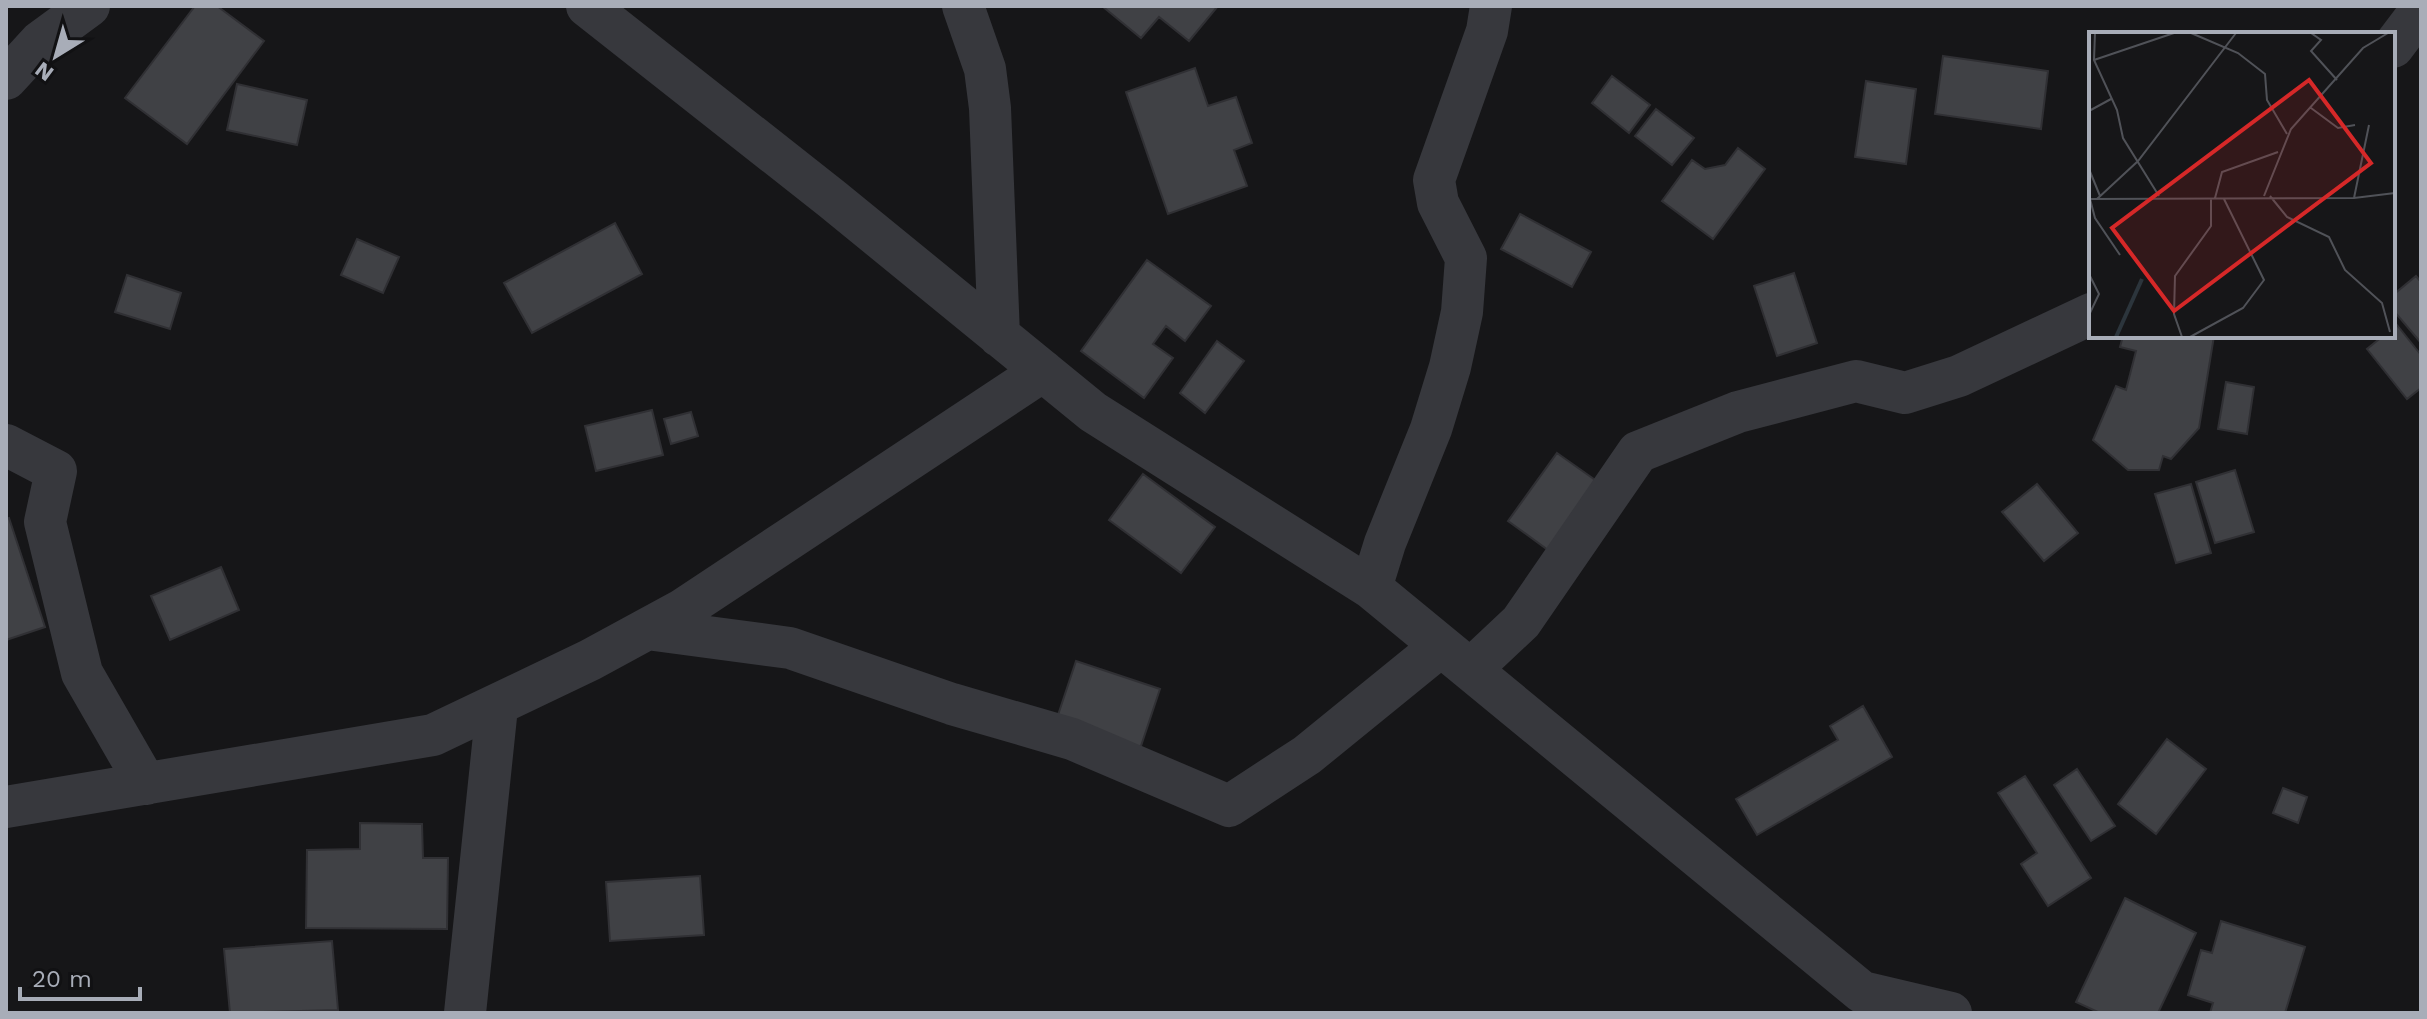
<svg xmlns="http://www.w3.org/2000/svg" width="2427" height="1019" font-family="'Work Sans',sans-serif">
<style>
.building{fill:#404145;stroke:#303034;stroke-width:2}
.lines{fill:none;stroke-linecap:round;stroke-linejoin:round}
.minor{stroke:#37383d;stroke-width:42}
.inset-river{fill:none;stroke:#2c353c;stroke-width:4}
.inset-road{fill:none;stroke:#505258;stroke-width:2}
.view{fill:#d62828;fill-opacity:0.15;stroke:#d62828;stroke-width:4}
.inset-edge{fill:none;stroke:#a8adb8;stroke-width:4}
</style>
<rect width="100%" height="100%" fill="#161618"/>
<path class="building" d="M195 6H217L264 41 187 144 125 98Z
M1102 6H1218L1189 41 1159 17 1141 38Z
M1943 56 2048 71 2041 129 1935 114Z
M1195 68 1208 106 1236 97 1252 143 1234 150 1247 186 1168 214 1126 92Z
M1612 76 1650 105 1629 133 1592 103Z
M1866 81 1916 89 1906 164 1855 157Z
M237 84 307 100 297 145 227 130Z
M1656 109 1694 138 1672 165 1635 136Z
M1738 148 1765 169 1713 239 1662 201 1692 160 1705 169 1725 165Z
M1520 214 1591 252 1572 287 1501 249Z
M615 223 642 274 532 333 504 283Z
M357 239 399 257 383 293 341 275Z
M1147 260 1211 306 1185 341 1166 326 1153 344 1173 358 1144 398 1081 351Z
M1794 273 1817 343 1777 356 1754 286Z
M127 275 181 293 170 329 115 312Z
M2416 276 2421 282V343L2393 310V295Z
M2397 325 2421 355V388L2407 399 2367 349 2383 336H2393Z
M2123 336H2214L2199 428 2171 459 2163 456 2159 470H2128L2093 440 2116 386 2126 390 2136 351 2120 347Z
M1217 341 1244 361 1205 413 1180 393Z
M2226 382 2254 387 2247 434 2218 429Z
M652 410 663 455 596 471 585 426Z
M691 412 698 436 671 444 664 419Z
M1557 453 1598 482 1548 550 1508 521Z
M2235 470 2254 532 2215 543 2196 482Z
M1143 474 1215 527 1181 573 1109 520Z
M2037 484 2078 533 2044 561 2002 512Z
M2191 484 2211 553 2176 563 2155 494Z
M9 518 45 627 6 640V519Z
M221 567 239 610 170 640 151 596Z
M1076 661 1160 689 1140 749 1056 721Z
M1863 706 1892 757 1757 835 1736 799 1838 740 1830 726Z
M2167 739 2206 769 2156 834 2118 804Z
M2077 769 2115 826 2091 841 2054 785Z
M2025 776 2091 878 2048 906 2021 864 2037 853 1998 793Z
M2283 788 2307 797 2298 823 2273 813Z
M360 823 422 824 423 858H448L447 929 306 928 307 850 360 849Z
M700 876 704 935 610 941 606 882Z
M2125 898 2196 933 2158 1013H2100L2076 1002Z
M2221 921 2305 947 2285 1013H2210L2213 1003 2188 995 2201 950 2212 953Z
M332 941 338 1010 230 1013 224 949Z"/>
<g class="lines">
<path class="minor" d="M587 6 832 199 1093 412 1371 588 1862 992 1951 1013
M963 6 985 69 990 108 999 336
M2393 47 2421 10
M6 79 40 42 89 6
M6 445 56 471 45 522 82 673 146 784
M1371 588 1385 543 1431 429 1450 367 1462 312 1466 258 1438 203 1434 180 1487 31 1491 6
M647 629 790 648 952 704 1072 739 1229 806 1307 755 1441 646
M1471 669 1521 622 1638 452 1738 412 1856 381 1905 393 1959 376 2091 314
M6 807 433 735 590 660 682 610 1043 371
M465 1013 497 707"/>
</g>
<g transform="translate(2089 32)">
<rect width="306" height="306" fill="#161618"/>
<path class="inset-river" d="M27 305 53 247"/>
<path class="inset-road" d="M6 1 5 28 28 78 34 106 70 164M102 1 149 21 176 42 178 68 198 102M222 1 232 8 222 19 248 48M5 28 85 1M222 76 249 96 266 93M0 79 22 67M0 137 11 164M175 164 202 97 274 16 299 1M181 164 198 185 240 205 256 238 293 271 301 300M126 166 133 140 189 120M265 166 280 93M0 167 265 166 306 161M1 167 6 186 31 223M8 167 49 129 147 1M0 242 10 262 0 283M93 305 85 282 86 244 122 194V166M101 305 154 276 175 248 135 167"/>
<path class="view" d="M220 48 282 131 85 279 23 196Z"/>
<rect width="306" height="306" class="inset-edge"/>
</g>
<rect width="2427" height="1019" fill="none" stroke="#a8adb8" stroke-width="16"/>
<g transform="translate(56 56) rotate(217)" stroke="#111113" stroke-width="6" paint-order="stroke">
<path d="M0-6L14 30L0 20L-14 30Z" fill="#a8adb8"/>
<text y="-12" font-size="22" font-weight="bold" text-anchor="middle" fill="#a8adb8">N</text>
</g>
<path d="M20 987v12h120v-12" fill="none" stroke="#a8adb8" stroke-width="4"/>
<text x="32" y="987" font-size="24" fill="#a8adb8" stroke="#111113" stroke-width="6" paint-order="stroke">20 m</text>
</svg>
